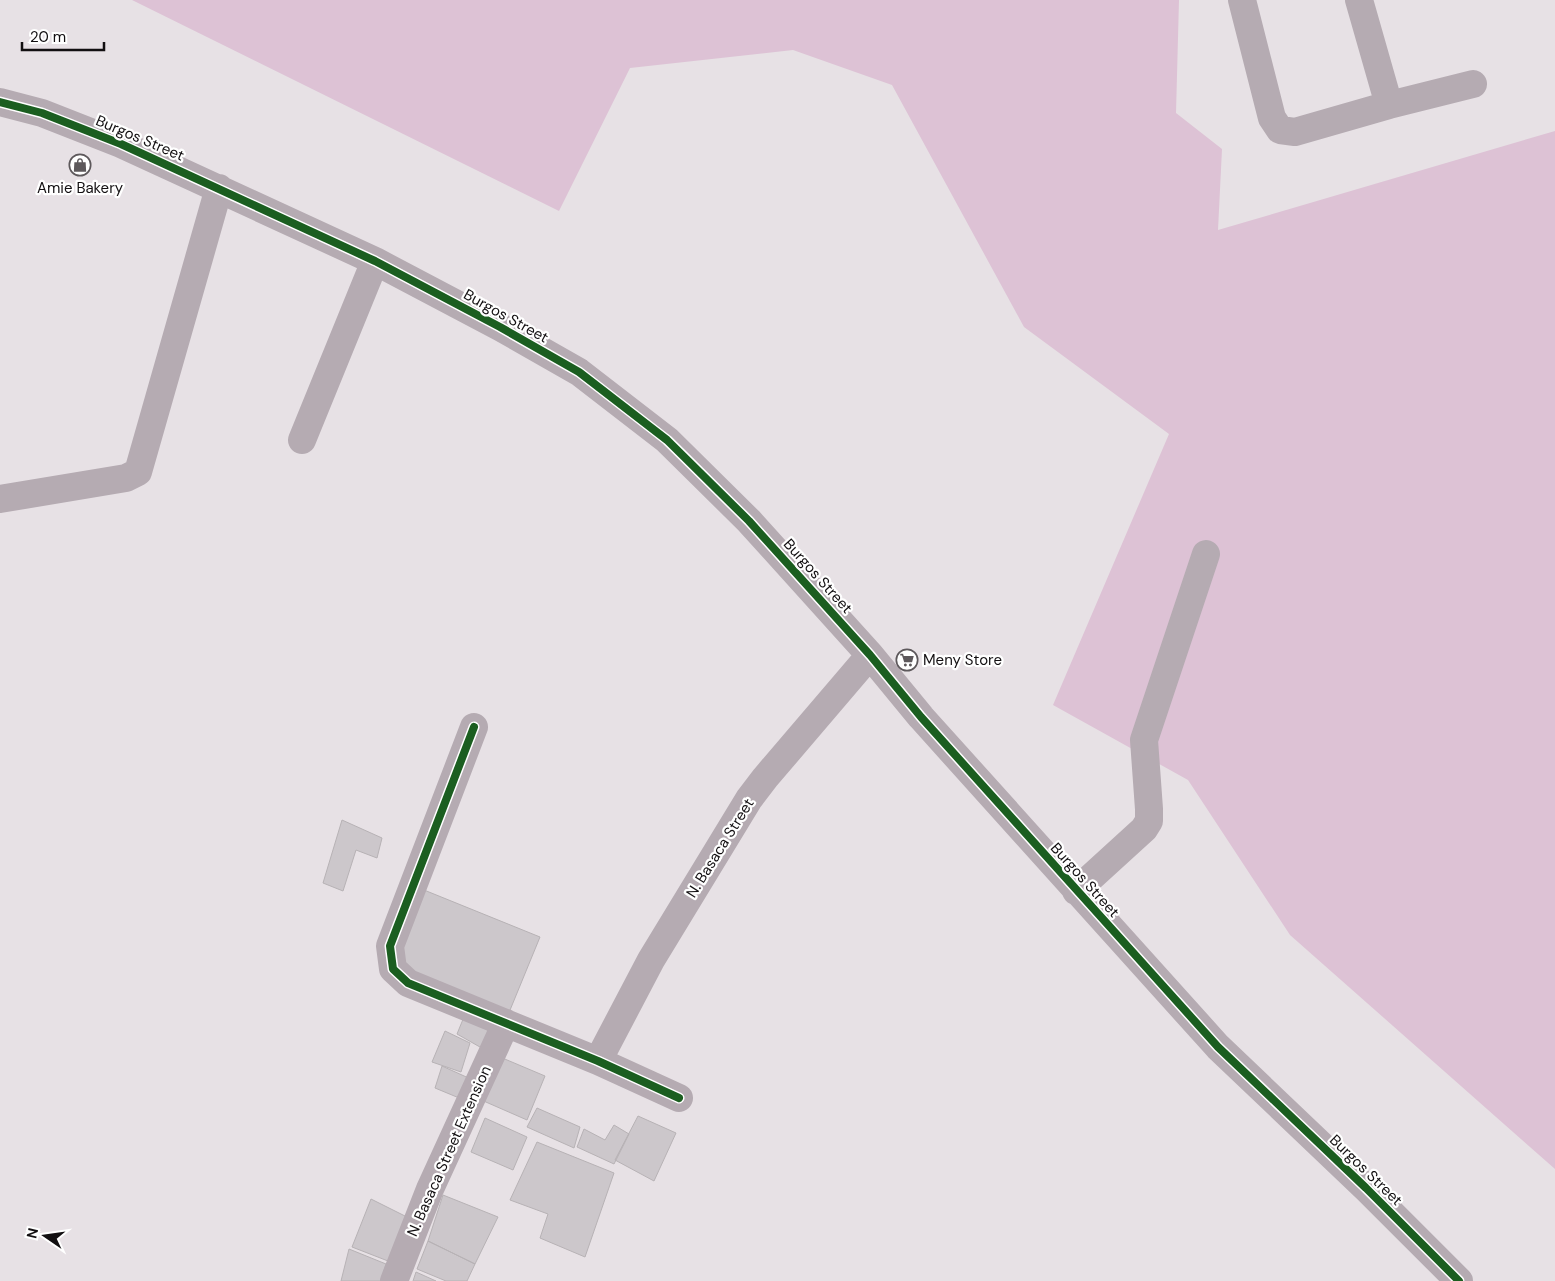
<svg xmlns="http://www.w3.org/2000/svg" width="1555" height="1281" font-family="'DM Sans',sans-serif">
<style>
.green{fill:#ddc2d5}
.building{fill:#ccc7cb;stroke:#b7b2b5}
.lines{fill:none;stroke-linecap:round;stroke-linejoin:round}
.minor{stroke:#b5abb2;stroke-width:28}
.cycleway-casing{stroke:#fff;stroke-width:11}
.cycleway{stroke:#1b5e20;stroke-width:8}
.labels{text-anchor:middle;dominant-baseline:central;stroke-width:4.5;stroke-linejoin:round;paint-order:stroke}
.street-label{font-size:15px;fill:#120f11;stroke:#fff}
.poi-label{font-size:15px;fill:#120f11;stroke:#fff}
</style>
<rect width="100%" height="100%" fill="#e7e1e5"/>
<path class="green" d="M132 0H1179L1176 113 1222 149 1218 230 1555 131V1169L1290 935 1188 780 1053 705 1169 434 1024 327 892 85 793 50 630 68 559 211Z"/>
<path class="building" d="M342 820 382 838 377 858 356 850 343 891 323 883Z
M424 890 540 937 508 1015 393 969Z
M466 1012 497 1025 487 1051 457 1034Z
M445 1031 470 1043 461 1072 432 1062Z
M500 1057 545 1076 527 1120 479 1099Z
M442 1066 473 1080 464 1100 435 1088Z
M537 1108 580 1127 574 1148 527 1127Z
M638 1116 676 1133 654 1181 615 1160Z
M485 1118 527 1137 513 1170 471 1152Z
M614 1125 629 1134 614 1164 577 1147 584 1129 605 1140Z
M537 1142 614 1173 585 1257 540 1238 548 1214 510 1200Z
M443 1195 498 1217 475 1264 428 1241Z
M371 1199 407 1217 388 1261 352 1247Z
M428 1241 475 1264 467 1281H446L417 1269Z
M349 1249 386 1264 381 1281H341Z
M416 1272 436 1281H413Z"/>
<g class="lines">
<path class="minor" d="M1242 0 1272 118 1280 130 1295 132 1389 105 1473 84
M1359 0 1389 105
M0 102 42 113 121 144 375 261 500 327 579 372 667 440 749 521 870 655 921 717 1218 1047 1366 1188 1459 1281
M302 440 375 261
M0 499 126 478 138 472 219 188
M474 727 390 946 393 969 408 983 598 1061 679 1098
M1076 891 1144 829 1149 821V809L1144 740 1206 554
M598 1061 651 960 749 799 765 778 870 655
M394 1281 430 1189 506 1023"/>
<g class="cycleway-casing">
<path id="cycleway" d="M0 102 42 113 121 144 375 261 500 327 579 372 667 440 749 521 870 655 921 717 1218 1047 1366 1188 1459 1281
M474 727 390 946 393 969 408 983 598 1061 679 1098"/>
</g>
<use href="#cycleway" class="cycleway"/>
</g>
<defs>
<g id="shop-ring" transform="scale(1.125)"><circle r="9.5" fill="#fff" stroke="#5d585b" stroke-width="1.5"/><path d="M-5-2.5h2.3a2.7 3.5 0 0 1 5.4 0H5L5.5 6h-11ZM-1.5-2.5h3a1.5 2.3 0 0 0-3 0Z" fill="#5d585b"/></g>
<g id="supermarket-ring" transform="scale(1.125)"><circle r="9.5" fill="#fff" stroke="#5d585b" stroke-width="1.5"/><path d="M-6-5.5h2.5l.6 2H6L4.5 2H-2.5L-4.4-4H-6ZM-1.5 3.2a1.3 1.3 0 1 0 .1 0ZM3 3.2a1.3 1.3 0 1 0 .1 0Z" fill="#5d585b"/></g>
</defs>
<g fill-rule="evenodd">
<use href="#shop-ring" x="80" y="165"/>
<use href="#supermarket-ring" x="907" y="660"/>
</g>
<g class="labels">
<g class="street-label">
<text transform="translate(140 138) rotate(23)">Burgos Street</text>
<text transform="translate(506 316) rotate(29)">Burgos Street</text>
<text transform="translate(818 576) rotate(48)">Burgos Street</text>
<text transform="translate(720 848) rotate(-58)">N. Basaca Street</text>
<text transform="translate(1085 880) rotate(48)">Burgos Street</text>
<text transform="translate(449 1151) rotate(-66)">N. Basaca Street Extension</text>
<text transform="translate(1366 1170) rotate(44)">Burgos Street</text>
</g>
<g class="poi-label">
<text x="80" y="188">Amie Bakery</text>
<text x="923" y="660" text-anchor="start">Meny Store</text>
</g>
</g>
<g transform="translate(45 1236) rotate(283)" stroke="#ffffff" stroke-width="4" paint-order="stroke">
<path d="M0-4L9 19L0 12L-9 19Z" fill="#120f11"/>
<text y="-8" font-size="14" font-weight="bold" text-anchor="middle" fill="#120f11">N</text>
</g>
<path d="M22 42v8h82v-8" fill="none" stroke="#120f11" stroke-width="2.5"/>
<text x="30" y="42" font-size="15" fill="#120f11" stroke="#ffffff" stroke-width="4" paint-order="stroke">20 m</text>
</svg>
